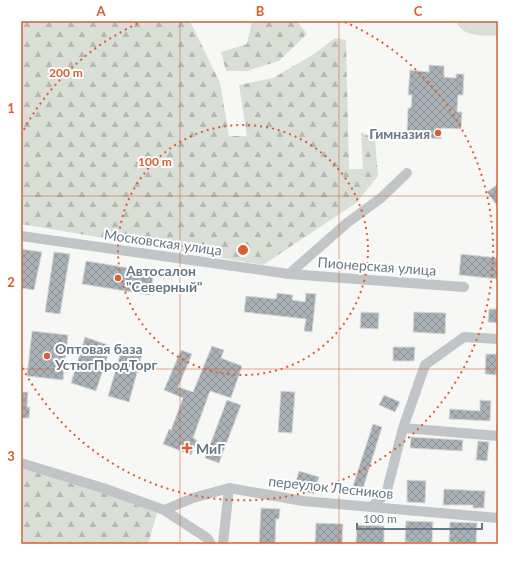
<svg xmlns="http://www.w3.org/2000/svg" width="519" height="565" font-family="Lato,sans-serif">
<style>
.forest{fill:url(#forest-firs)}
.park{fill:#d9ded6}
.building{fill:url(#building-cross-hatch);stroke:#d9d9d7}
.lines{fill:none;stroke-linecap:round;stroke-linejoin:round}
.minor{stroke:#c1c5c8;stroke-width:10}
.grid{fill:none;stroke:#d95e33;stroke-width:1;stroke-opacity:0.55}
.ring{fill:none;stroke:#d95e33;stroke-width:2;stroke-dasharray:2 4}
.poi-dot{fill:#d95e33;stroke:#fff;stroke-width:1.5}
.labels{text-anchor:middle;dominant-baseline:central;stroke-width:4;stroke-linejoin:round;paint-order:stroke}
.poi-label{font-size:14px;font-weight:bold;fill:#687784;stroke:#fff;text-anchor:start}
.street-label{font-size:14px;fill:#687784;stroke:#fff}
.centre{fill:#d95e33;stroke:#fff;stroke-width:2}
.ring-label{font-size:12px;text-anchor:middle;font-weight:bold;fill:#d95e33;stroke:#fff;stroke-width:4;stroke-linejoin:round;paint-order:stroke}
.neatline{fill:none;stroke:#d95e33;stroke-width:1.5}
.grid-label{font-size:13px;text-anchor:middle;font-weight:bold;fill:#d95e33}
</style>
<defs>
<pattern id="forest-firs" width="22" height="20" patternUnits="userSpaceOnUse"><rect width="22" height="20" fill="#d9ded6"/><path d="M5 1l3.5 6h-7zM16 11l3.5 6h-7z" fill="#b4b9b3"/></pattern>
<pattern id="building-cross-hatch" width="8" height="8" patternUnits="userSpaceOnUse"><rect width="8" height="8" fill="#aab1b6"/><path d="M0 0l8 8M0 8l8-8" fill="none" stroke="#8e959a"/></pattern>
</defs>
<rect width="100%" height="100%" fill="#f7f8f5"/>
<path class="forest" d="M21 21H190L220 83 229 136H247L239 85 273 78 314 54 335 38 346 40 349 169H363L361 132 375 139 378 176 356 203 263 265 21 224Z
M252 21H297L307 34 279 61 247 71H226L221 52 247 44Z
M21 468 99 491 157 513 148 544H21Z"/>
<path class="park" d="M456 21H498V36C482 35 463 38 456 21Z"/>
<path class="building" d="M429 65 444 66V77L456 78V74H464L463 95H458L457 112H462L461 129 441 128V139L426 138V133L407 131 408 108H411L412 95H408L410 70 429 72Z
M498 184V207L487 192Z
M21 249 42 252 34 290 21 288Z
M54 252 70 254 60 314 45 312Z
M461 254 498 258V279L459 275Z
M86 261 154 272 150 295 82 284Z
M277 293 293 295 292 300 305 302 306 293 316 294 312 332 304 331 306 319 244 312 246 296 276 299Z
M489 309H498V323L488 322Z
M361 312 379 313 378 329 360 328Z
M414 312 446 313 445 334 413 332Z
M32 331 68 335 63 380 27 376Z
M85 337 111 346 96 391 71 383Z
M123 345 143 351 129 402 108 396Z
M212 346 224 350 221 358 242 366 231 398 210 391 193 438 197 440 191 455 163 444 169 429 171 430 183 398 164 390 181 350 192 354 178 387 193 392Z
M393 347H415L414 361H393Z
M486 354H497L496 375 485 374Z
M281 391 295 392 292 433 278 432Z
M21 392H28L27 407H30L29 418H21Z
M384 395 400 402 395 412 379 405Z
M227 400 241 405 219 463 205 458Z
M480 400 491 401 490 421 449 419 450 409 480 411Z
M373 424 382 427 361 495 351 492Z
M411 437 463 440 462 451 410 448Z
M478 441 489 442 487 461 476 460Z
M299 471 319 477 314 494 294 488Z
M407 480 426 481 425 503 407 502Z
M444 489 485 491 484 508H473V505H443Z
M261 508 280 509 279 519H276L275 544H259Z
M406 521 433 522 432 543 405 542Z
M450 522 477 523 476 544 449 542Z
M316 523 343 524 342 544 315 543Z
M357 525 384 526V544H356Z"/>
<g class="lines">
<path class="minor" d="M21 236 289 274 347 223 381 198 407 173
M289 274 464 287
M403 428 498 436
M21 463 103 488 164 510 207 538 211 544
M372 506 386 494 403 428 425 365 464 337 498 339
M164 510 193 498 229 488 303 501 498 518
M223 544 229 488"/>
</g>
<path class="grid" d="M180 21V544M339 21V544M21 196H498M21 369H498"/>
<g class="ring">
<circle cx="243" cy="250" r="125"/>
<path d="M21 135A250 250 0 0 1 141 22M345 22A250 250 0 1 1 21 365"/>
</g>
<g class="poi-dot">
<circle cx="438" cy="133" r="4"/>
<circle cx="118" cy="278" r="4"/>
<circle cx="47" cy="356" r="4"/>
<path d="M185 442h4v4h4v4h-4v4h-4v-4h-4v-4h4z"/>
</g>
<g class="labels">
<g class="poi-label">
<text x="430" y="133" text-anchor="end">Гимназия</text>
<text x="126" y="270">Автосалон<tspan x="126" dy="16">"Северный"</tspan></text>
<text x="55" y="348">Оптовая база<tspan x="55" dy="16">УстюгПродТорг</tspan></text>
<text x="196" y="448">МиГ</text>
</g>
<g class="street-label">
<text transform="translate(163 242) rotate(8)">Московская улица</text>
<text transform="translate(377 266) rotate(4)">Пионерская улица</text>
<text transform="translate(331 487) rotate(6)">переулок Лесников</text>
</g>
</g>
<circle cx="243" cy="250" r="6" class="centre"/>
<g class="ring-label">
<text x="66" y="77">200 m</text>
<text x="155" y="166">100 m</text>
</g>
<rect width="519" height="565" fill="none" stroke="#ffffff" stroke-width="44"/>
<path d="M357 523v6h125v-6" fill="none" stroke="#687784" stroke-width="2"/>
<text x="363" y="523" font-size="12" fill="#687784" stroke="#ffffff" stroke-width="3" paint-order="stroke">100 m</text>
<rect x="22" y="22" width="475" height="521" class="neatline"/>
<g class="grid-label">
<text x="101" y="16">A</text>
<text x="260" y="16">B</text>
<text x="418" y="16">C</text>
<text x="11" y="113">1</text>
<text x="11" y="287">2</text>
<text x="11" y="461">3</text>
</g>
</svg>
